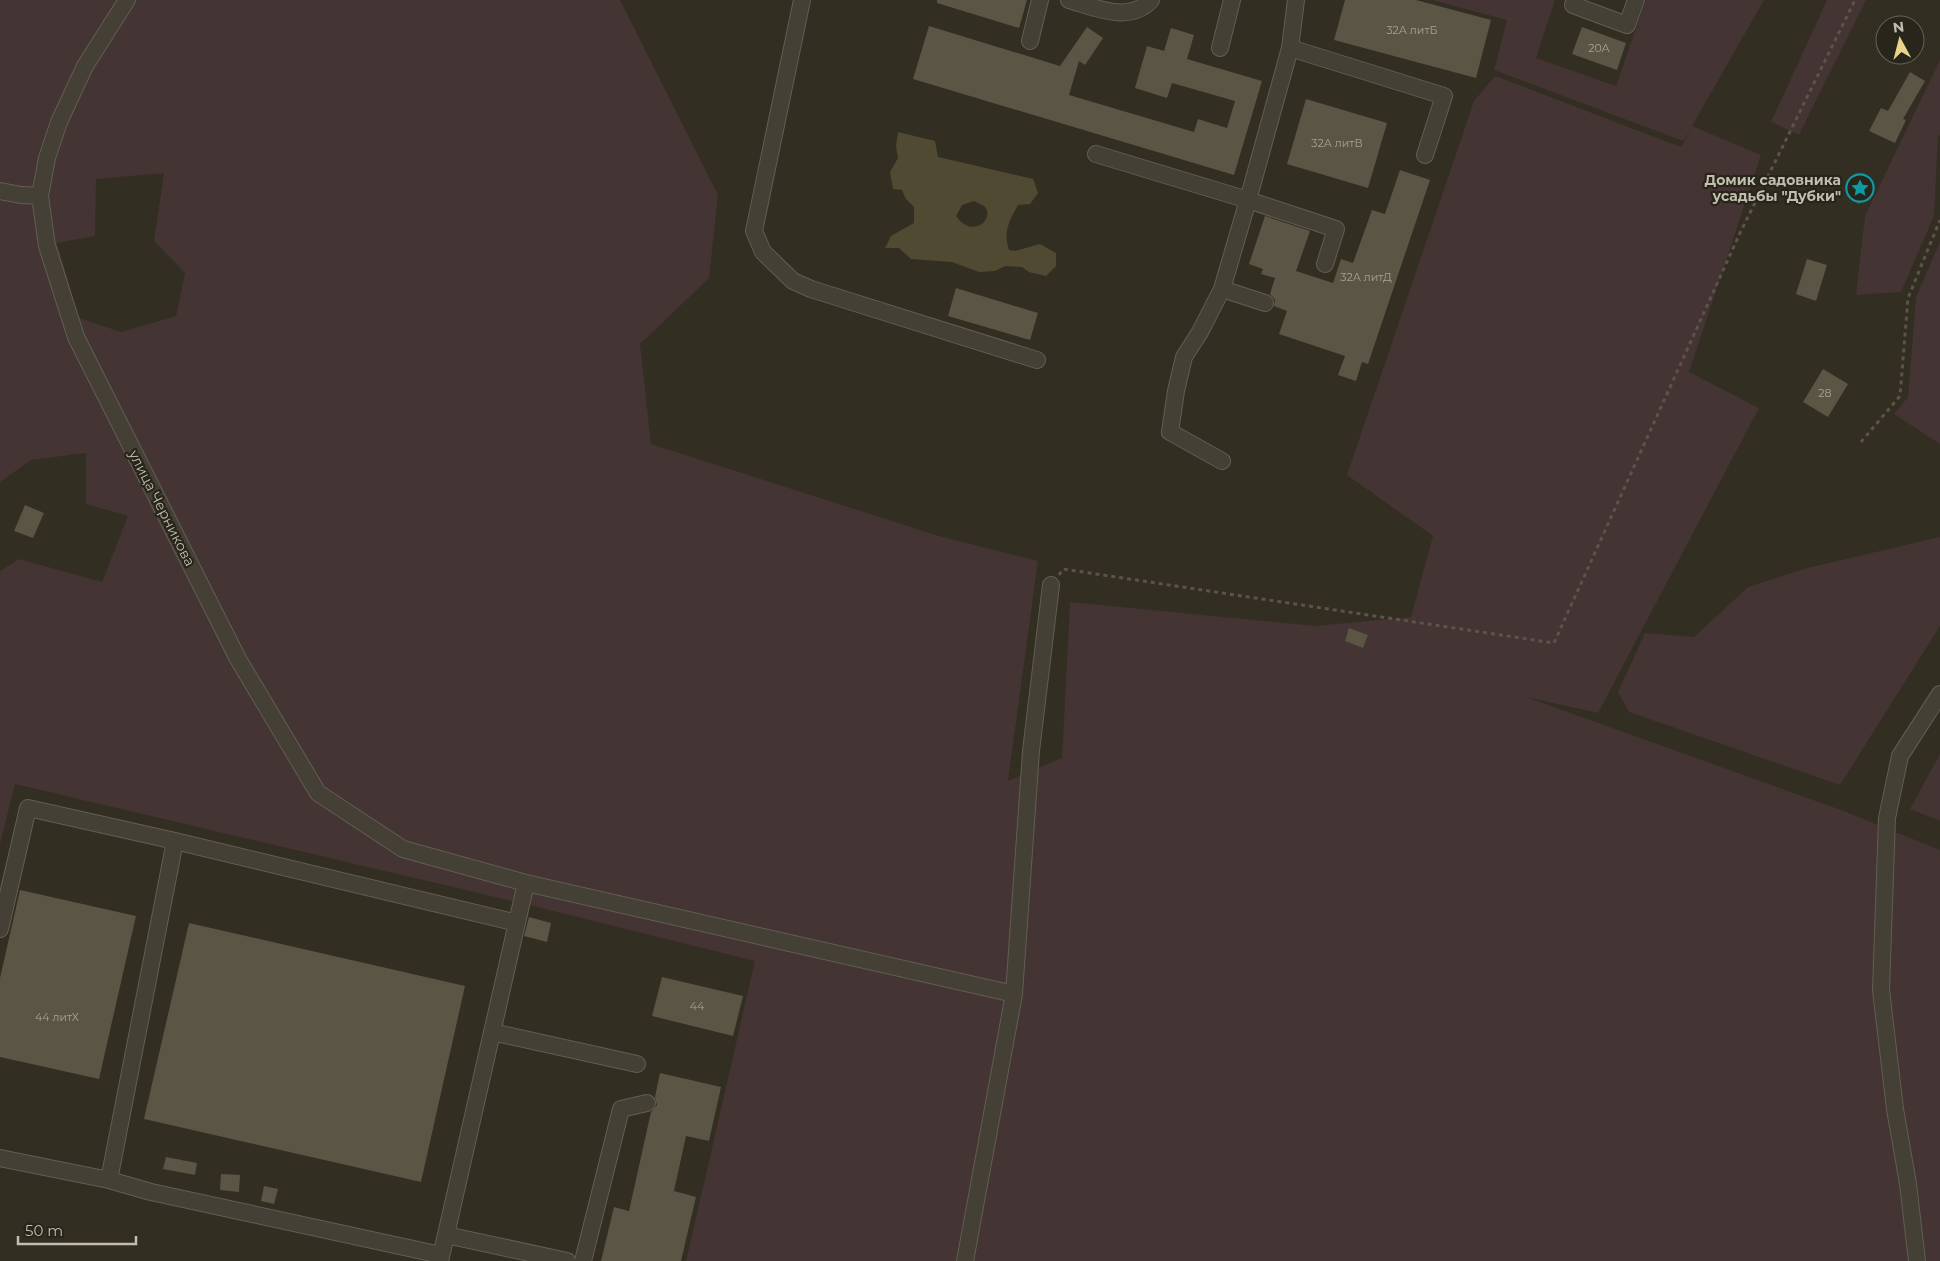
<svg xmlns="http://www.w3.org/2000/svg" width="1940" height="1261" font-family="Montserrat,sans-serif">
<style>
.green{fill:#443434;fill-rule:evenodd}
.water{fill:#514a32;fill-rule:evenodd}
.building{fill:#5a5545}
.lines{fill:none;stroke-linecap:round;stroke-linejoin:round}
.minor-casing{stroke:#625e52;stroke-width:18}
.path{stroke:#5d524c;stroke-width:3;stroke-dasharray:4 4;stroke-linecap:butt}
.minor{stroke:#444035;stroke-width:16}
.labels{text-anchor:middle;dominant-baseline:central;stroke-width:4.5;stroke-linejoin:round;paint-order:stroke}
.number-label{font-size:11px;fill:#a7a394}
.poi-label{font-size:14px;font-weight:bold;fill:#c1bdaf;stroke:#28251a;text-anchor:end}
.street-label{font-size:14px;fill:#c1bdaf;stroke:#28251a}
</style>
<rect width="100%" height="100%" fill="#332e22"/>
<path class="green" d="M0 0H620L718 195 709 278 640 344 651 444 939 536 1038 561 1008 781 1062 758 1070 602 1315 626 1411 617 1433 536 1347 475 1474 101 1495 76 1681 147 1692 128 1683 141 1494 70 1507 20 1432 0H1555L1536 58 1616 86 1646 0H1764L1692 126 1761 155 1689 372 1759 408 1598 713 1526 697 1841 810 1940 850V1261H686L755 961 521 903 15 784 0 844V571L19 559 102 582 128 516 86 504V453L31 460 0 482ZM164 173 154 241 185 273 176 316 121 332 79 318 57 243 95 236 96 179Z
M1827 0H1866L1799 135 1771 122Z
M1940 60V134L1938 137 1934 216 1901 292 1856 295 1865 216Z
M1940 242V444L1894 414 1908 397 1916 297Z
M1940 537V626L1840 785 1629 712 1618 692 1645 633 1694 637 1748 587 1807 568Z
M1940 754V821L1910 809Z"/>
<path class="water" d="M898 132 935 141 938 157 1033 179 1038 193 1030 204 1018 205C1009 221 1003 232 1009 250L1015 251 1040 244 1056 253V266L1046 276 1029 272 1022 267 1005 266 995 271 979 272 952 262 911 259 899 248H885L891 236 914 223V207L906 199 902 190 893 189 890 172 898 158 896 146ZM974 201C977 203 982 204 985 207 995 218 973 240 956 216L962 205Z"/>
<path class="building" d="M937 0H1027L1019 28 937 3Z
M1345 0H1416L1491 20 1476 78 1334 40Z
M929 26 1060 66 1087 27 1103 38 1085 65 1079 61 1069 95 1194 132 1198 119 1227 128 1235 101 1172 83 1167 98 1135 88 1147 46 1164 51 1171 28 1194 35 1187 59 1262 81 1234 175 913 79Z
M1582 27 1626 43 1617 70 1572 54Z
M1910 72 1925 81 1903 119 1906 120 1895 143 1869 131 1881 108 1888 111Z
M1306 99 1387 123 1368 188 1287 164Z
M1400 170 1430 180 1368 364 1362 362 1356 381 1338 375 1345 356 1279 334 1287 311 1274 306 1275 300 1270 294 1275 278 1261 274 1263 269 1249 264 1265 216 1310 231 1296 271 1333 283 1341 259 1353 263 1372 210 1385 214Z
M1858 178 1870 185 1859 204 1847 196Z
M1807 259 1827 265 1816 301 1796 294Z
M956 288 1038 313 1030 340 948 316Z
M1823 369 1848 384 1828 417 1803 402Z
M25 505 44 513 33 538 14 531Z
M1349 628 1368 635 1363 648 1345 641Z
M20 890 136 916 99 1079 0 1057V978Z
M529 917 551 923 547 942 524 936Z
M189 923 465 986 421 1182 144 1119Z
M662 977 743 996 733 1036 652 1016Z
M660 1073 721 1087 709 1141 686 1136 674 1191 696 1197 681 1261H601L614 1207 629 1211 651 1112 657 1105 655 1097Z
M166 1157 197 1163 195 1175 163 1169Z
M221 1174 240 1175 239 1192 220 1190Z
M264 1186 278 1189 274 1204 261 1201Z"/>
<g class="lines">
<g class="minor-casing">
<path id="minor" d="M127 0 85 66 59 122 47 158 40 196 47 246 76 337 238 659 318 793 403 849 526 883 1014 994
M802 0 754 231 763 252 793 281 811 289 1037 360
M1069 0C1094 7 1129 24 1151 0
M1573 5 1627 25 1636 0
M1030 41 1040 0
M1220 48 1232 0
M1290 48 1444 96 1425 155
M1096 154 1248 200 1336 229 1325 264
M0 191 21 195 40 196
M1222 289 1265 303
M1222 461 1170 432 1176 391 1184 357 1200 332 1222 289 1248 200 1290 48 1296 0
M0 929 28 808 175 841 517 923
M492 1032 637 1064
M0 1158 109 1180 151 1192 441 1255
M109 1180 175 841
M446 1235 567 1261
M440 1261 526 883
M583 1261 621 1109 647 1103
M965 1261 1014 994 1031 751 1051 585
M1917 1261 1908 1184 1895 1109 1881 990 1887 818 1900 756 1940 694"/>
</g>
<path class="path" d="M1861 442 1900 396 1908 298 1940 220
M1059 575 1063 569 1554 643 1740 233 1855 0"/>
<use href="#minor" class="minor"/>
</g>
<defs>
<g id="sight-ring" transform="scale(1.4375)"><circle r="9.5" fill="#28251a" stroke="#0f9aa8" stroke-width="1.5"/><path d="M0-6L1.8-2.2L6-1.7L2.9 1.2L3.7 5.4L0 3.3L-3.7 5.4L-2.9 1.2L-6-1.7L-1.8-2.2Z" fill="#0f9aa8"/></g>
</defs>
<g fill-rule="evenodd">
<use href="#sight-ring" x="1860" y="188"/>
</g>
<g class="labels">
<g class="number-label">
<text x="1412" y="30">32А литБ</text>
<text x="1599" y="48">20А</text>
<text x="1337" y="143">32А литВ</text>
<text x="1366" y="277">32А литД</text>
<text x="1825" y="393">28</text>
<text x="697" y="1006">44</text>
<text x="57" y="1017">44 литХ</text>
</g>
<g class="poi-label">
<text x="1841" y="180">Домик садовника<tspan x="1841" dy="16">усадьбы "Дубки"</tspan></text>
</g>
<g class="street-label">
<text transform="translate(162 508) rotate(63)">улица Черникова</text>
</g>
</g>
<g transform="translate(1900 40) rotate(353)"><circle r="24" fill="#28251a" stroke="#656256"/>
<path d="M0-4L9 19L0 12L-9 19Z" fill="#e9d48c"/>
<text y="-8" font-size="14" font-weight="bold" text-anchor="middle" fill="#c1bdaf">N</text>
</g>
<path d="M18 1236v8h118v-8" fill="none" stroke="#c1bdaf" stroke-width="2.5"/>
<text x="25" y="1236" font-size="15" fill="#c1bdaf" stroke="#28251a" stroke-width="4" paint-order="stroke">50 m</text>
</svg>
